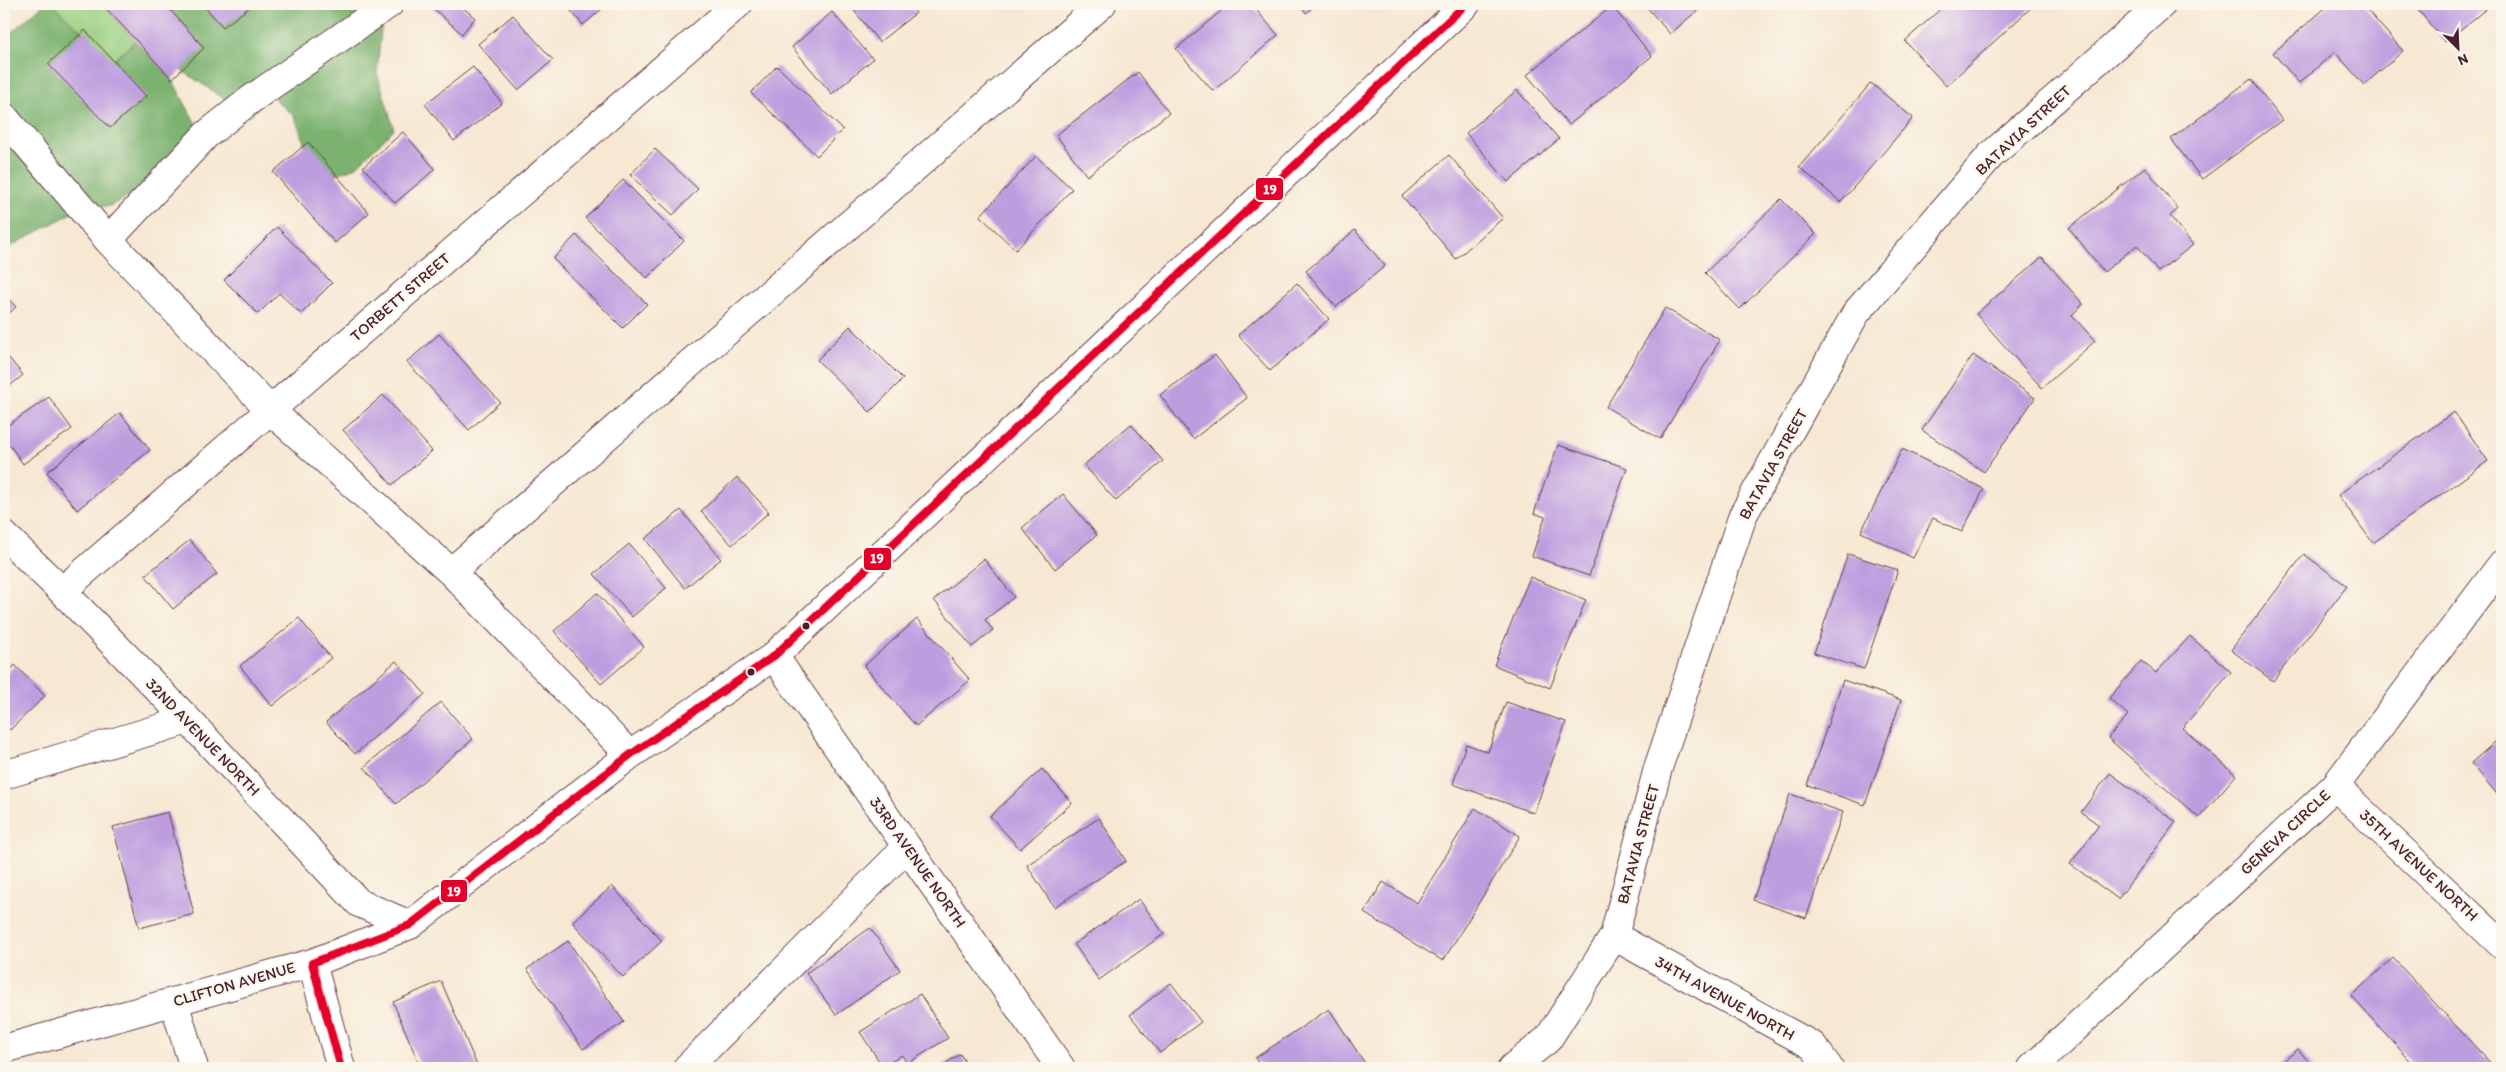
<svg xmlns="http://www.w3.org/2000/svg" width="2506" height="1072" font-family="Itim,sans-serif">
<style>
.green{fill:#9acf81;stroke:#727756}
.forest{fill:#7bb26f;stroke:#62684d}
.building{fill:#be9ddf}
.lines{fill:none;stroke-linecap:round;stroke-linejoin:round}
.minor-casing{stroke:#643d44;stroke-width:30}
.minor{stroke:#fff;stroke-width:28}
.bus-1-casing{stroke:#fbf7ec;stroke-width:11}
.bus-1{stroke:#e4002b;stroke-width:8}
.bus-dot{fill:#4a1f2b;stroke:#fbf7ec;stroke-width:2}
.labels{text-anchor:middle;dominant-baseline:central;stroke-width:4.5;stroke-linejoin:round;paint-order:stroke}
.street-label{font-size:16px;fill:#4a1f2b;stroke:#fbf7ec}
.line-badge{stroke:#fbf7ec;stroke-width:2}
.badge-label{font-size:14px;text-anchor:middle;font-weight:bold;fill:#fff}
</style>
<rect width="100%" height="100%" fill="#fbf7ec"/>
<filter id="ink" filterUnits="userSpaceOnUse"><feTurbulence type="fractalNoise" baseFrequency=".02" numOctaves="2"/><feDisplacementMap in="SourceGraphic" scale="10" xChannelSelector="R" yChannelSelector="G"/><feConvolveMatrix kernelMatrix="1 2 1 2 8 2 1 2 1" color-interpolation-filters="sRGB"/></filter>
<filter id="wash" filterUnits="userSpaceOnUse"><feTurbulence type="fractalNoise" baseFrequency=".0096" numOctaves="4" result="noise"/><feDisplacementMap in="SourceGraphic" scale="20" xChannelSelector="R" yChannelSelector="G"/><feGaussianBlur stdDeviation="1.12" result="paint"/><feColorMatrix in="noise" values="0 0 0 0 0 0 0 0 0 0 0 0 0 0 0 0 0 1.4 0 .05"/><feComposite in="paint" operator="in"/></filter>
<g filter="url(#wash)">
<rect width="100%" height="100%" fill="#f6e8d3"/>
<path class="green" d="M50 4 104 6 135 41 113 61 74 41Z"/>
<path class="forest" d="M44 4H52L113 61 135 41 172 79 197 126 141 189 110 206 81 208 4 250V39Z
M168 4H202L223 27 254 4H391L381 30 377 73 394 129 356 167 329 177 311 162 295 117 271 96 250 116 181 70 204 47 166 5Z"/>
<g id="blocks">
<path class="building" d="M106 4H165L204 48 172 79 104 6Z
M202 4H254L223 27Z
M437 4H459L475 18 462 34 433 8Z
M565 4H608L583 25Z
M849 4H909L916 13 879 42Z
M1229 4H1251L1278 35 1213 91 1176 49Z
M1298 4H1317L1306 13Z
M1644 4H1705L1670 34Z
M1946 4H2035L1946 86 1905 41Z
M2330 4H2362L2403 51 2364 85 2335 52 2299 83 2273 53Z
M2413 4H2482L2486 9 2445 42Z
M1612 6 1652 56 1569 125 1527 75Z
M832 12 873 59 832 94 792 47Z
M513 15 553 60 518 90 478 44Z
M85 30 146 96 110 128 48 64Z
M777 66 843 130 817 156 751 93Z
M473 67 502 103 454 141 425 104Z
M1138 72 1169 113 1087 176 1056 135Z
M2251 79 2282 120 2202 179 2171 139Z
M1871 83 1913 118 1841 202 1799 167Z
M1517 90 1559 139 1508 182 1466 133Z
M403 132 435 169 395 203 363 167Z
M308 142 369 213 335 243 273 172Z
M655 149 698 189 673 215 630 175Z
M1449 155 1503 218 1456 259 1402 196Z
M1036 156 1072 189 1016 250 980 216Z
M2145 167 2178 209 2170 216 2193 245 2158 272 2137 245 2104 272 2069 228Z
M623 180 684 241 647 278 585 218Z
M1781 199 1816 234 1740 309 1705 273Z
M277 227 332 283 301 314 279 293 258 314 224 280Z
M1355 230 1385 266 1336 307 1306 271Z
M576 235 647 304 623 328 553 259Z
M2042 257 2083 304 2072 315 2095 341 2042 388 1976 314Z
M1297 283 1329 319 1270 371 1238 335Z
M4 294 16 307 4 318Z
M1665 308 1720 340 1660 439 1606 407Z
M850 326 903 379 870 412 817 360Z
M439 334 500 402 469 430 407 362Z
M4 352 23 375 4 391Z
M1215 355 1247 398 1193 439 1160 395Z
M1973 355 2035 398 1984 472 1922 430Z
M383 395 432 451 392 485 343 430Z
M49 397 72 429 23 464 4 437V428Z
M2454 412 2488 461 2373 543 2338 495Z
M120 413 150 450 77 510 47 472Z
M1131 424 1163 461 1116 501 1084 465Z
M1558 445 1627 468 1589 576 1532 556 1545 517 1534 513Z
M1902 449 1984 489 1962 532 1933 518 1913 558 1861 532Z
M737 477 769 512 732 545 701 511Z
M1063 494 1097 535 1055 569 1022 528Z
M681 510 721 559 685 588 645 539Z
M190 540 217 574 173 609 145 575Z
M629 544 666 588 632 617 594 574Z
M1848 554 1898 570 1864 669 1814 653Z
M2304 554 2347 586 2273 681 2231 650Z
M984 559 1014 597 985 620 993 630 972 647 934 600Z
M1530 577 1586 600 1550 688 1494 665Z
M597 593 644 647 601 684 554 631Z
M299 618 331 658 272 706 240 666Z
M917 619 970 680 916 726 864 666Z
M2190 636 2231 672 2182 728 2236 775 2199 818 2108 738 2128 715 2109 698 2141 661 2156 673Z
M396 661 425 694 355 754 326 722Z
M15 665 45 696 10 730 4 723V677Z
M1843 680 1901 700 1865 805 1807 785Z
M441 702 473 739 396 804 364 767Z
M1506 702 1566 722 1534 813 1453 784 1466 744 1488 752Z
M2502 736V800L2471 763Z
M1042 769 1072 803 1020 849 990 816Z
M2110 773 2176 822 2118 899 2070 864 2099 825 2081 812Z
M1790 794 1843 812 1806 918 1753 900Z
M1475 808 1520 836 1443 961 1364 913 1383 882 1417 903Z
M168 812 194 914 139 928 113 827Z
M1099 818 1126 861 1054 907 1027 865Z
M612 886 662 941 623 977 572 922Z
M1139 899 1164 934 1099 980 1074 944Z
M870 928 900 970 836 1015 806 973Z
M568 941 624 1022 583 1049 527 969Z
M2393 958 2495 1068H2417L2351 996Z
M441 981 478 1068H421L393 1002Z
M1171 983 1201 1022 1160 1053 1130 1015Z
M920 994 948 1038 907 1064 902 1055 883 1067 860 1032Z
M1329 1009 1368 1068H1262L1255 1058Z
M2298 1049 2314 1068H2275Z
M960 1054 969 1068H939Z"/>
</g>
</g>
<g filter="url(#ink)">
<use href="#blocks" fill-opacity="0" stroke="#643d44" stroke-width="1"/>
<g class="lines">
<g class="minor-casing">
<path id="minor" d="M4 117 108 240 270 410 451 572 630 755
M108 240 206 135 250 100 389 4
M4 535 62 591 188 720 359 903 410 925
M451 572 1102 4
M62 591 738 4
M774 656 1061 1068
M4 775 188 720
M2335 786 2502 945
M1614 936 1813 1046 1829 1068
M312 963 341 1068
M174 1002 194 1068
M4 1049 312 963 410 925 630 755 774 656 1466 4
M687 1068 907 847
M1512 1068 1548 1039 1614 936 1658 768 1743 515 1856 313 1990 156 2162 4
M2032 1068 2335 786 2502 564"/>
</g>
<use href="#minor" class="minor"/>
<g class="bus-1-casing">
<path id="bus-1" d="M341 1068 312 963 410 925 630 755 774 656 1466 4"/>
</g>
<use href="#bus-1" class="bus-1"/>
</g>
</g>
<g class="bus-dot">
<circle cx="806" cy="626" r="4.5"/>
<circle cx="751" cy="672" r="4.5"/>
</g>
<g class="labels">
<g class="street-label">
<text transform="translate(2023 130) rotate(-43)">BATAVIA STREET</text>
<text transform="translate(400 297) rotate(-41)">TORBETT STREET</text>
<text transform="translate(1773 464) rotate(-61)">BATAVIA STREET</text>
<text transform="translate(203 737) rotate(46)">32ND AVENUE NORTH</text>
<text transform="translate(2285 832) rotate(-43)">GENEVA CIRCLE</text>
<text transform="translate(1638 844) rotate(-75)">BATAVIA STREET</text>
<text transform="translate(918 862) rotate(55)">33RD AVENUE NORTH</text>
<text transform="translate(2419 865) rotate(43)">35TH AVENUE NORTH</text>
<text transform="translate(234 984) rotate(-16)">CLIFTON AVENUE</text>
<text transform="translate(1725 998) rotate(29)">34TH AVENUE NORTH</text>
</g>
</g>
<g class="line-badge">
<rect x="1255" y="177" width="29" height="24" rx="5" fill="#e4002b"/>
<rect x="863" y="547" width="29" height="24" rx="5" fill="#e4002b"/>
<rect x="440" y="879" width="28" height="24" rx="5" fill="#e4002b"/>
</g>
<g class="badge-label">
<text x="1270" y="194">19</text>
<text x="877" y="563">19</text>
<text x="454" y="896">19</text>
</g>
<rect width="2506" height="1072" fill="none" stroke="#fbf7ec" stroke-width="20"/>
<g transform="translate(2458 48) rotate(156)" stroke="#fbf7ec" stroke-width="4" paint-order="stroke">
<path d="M0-4L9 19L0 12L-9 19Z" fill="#4a1f2b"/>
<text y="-8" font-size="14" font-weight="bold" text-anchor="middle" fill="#4a1f2b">N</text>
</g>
</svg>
